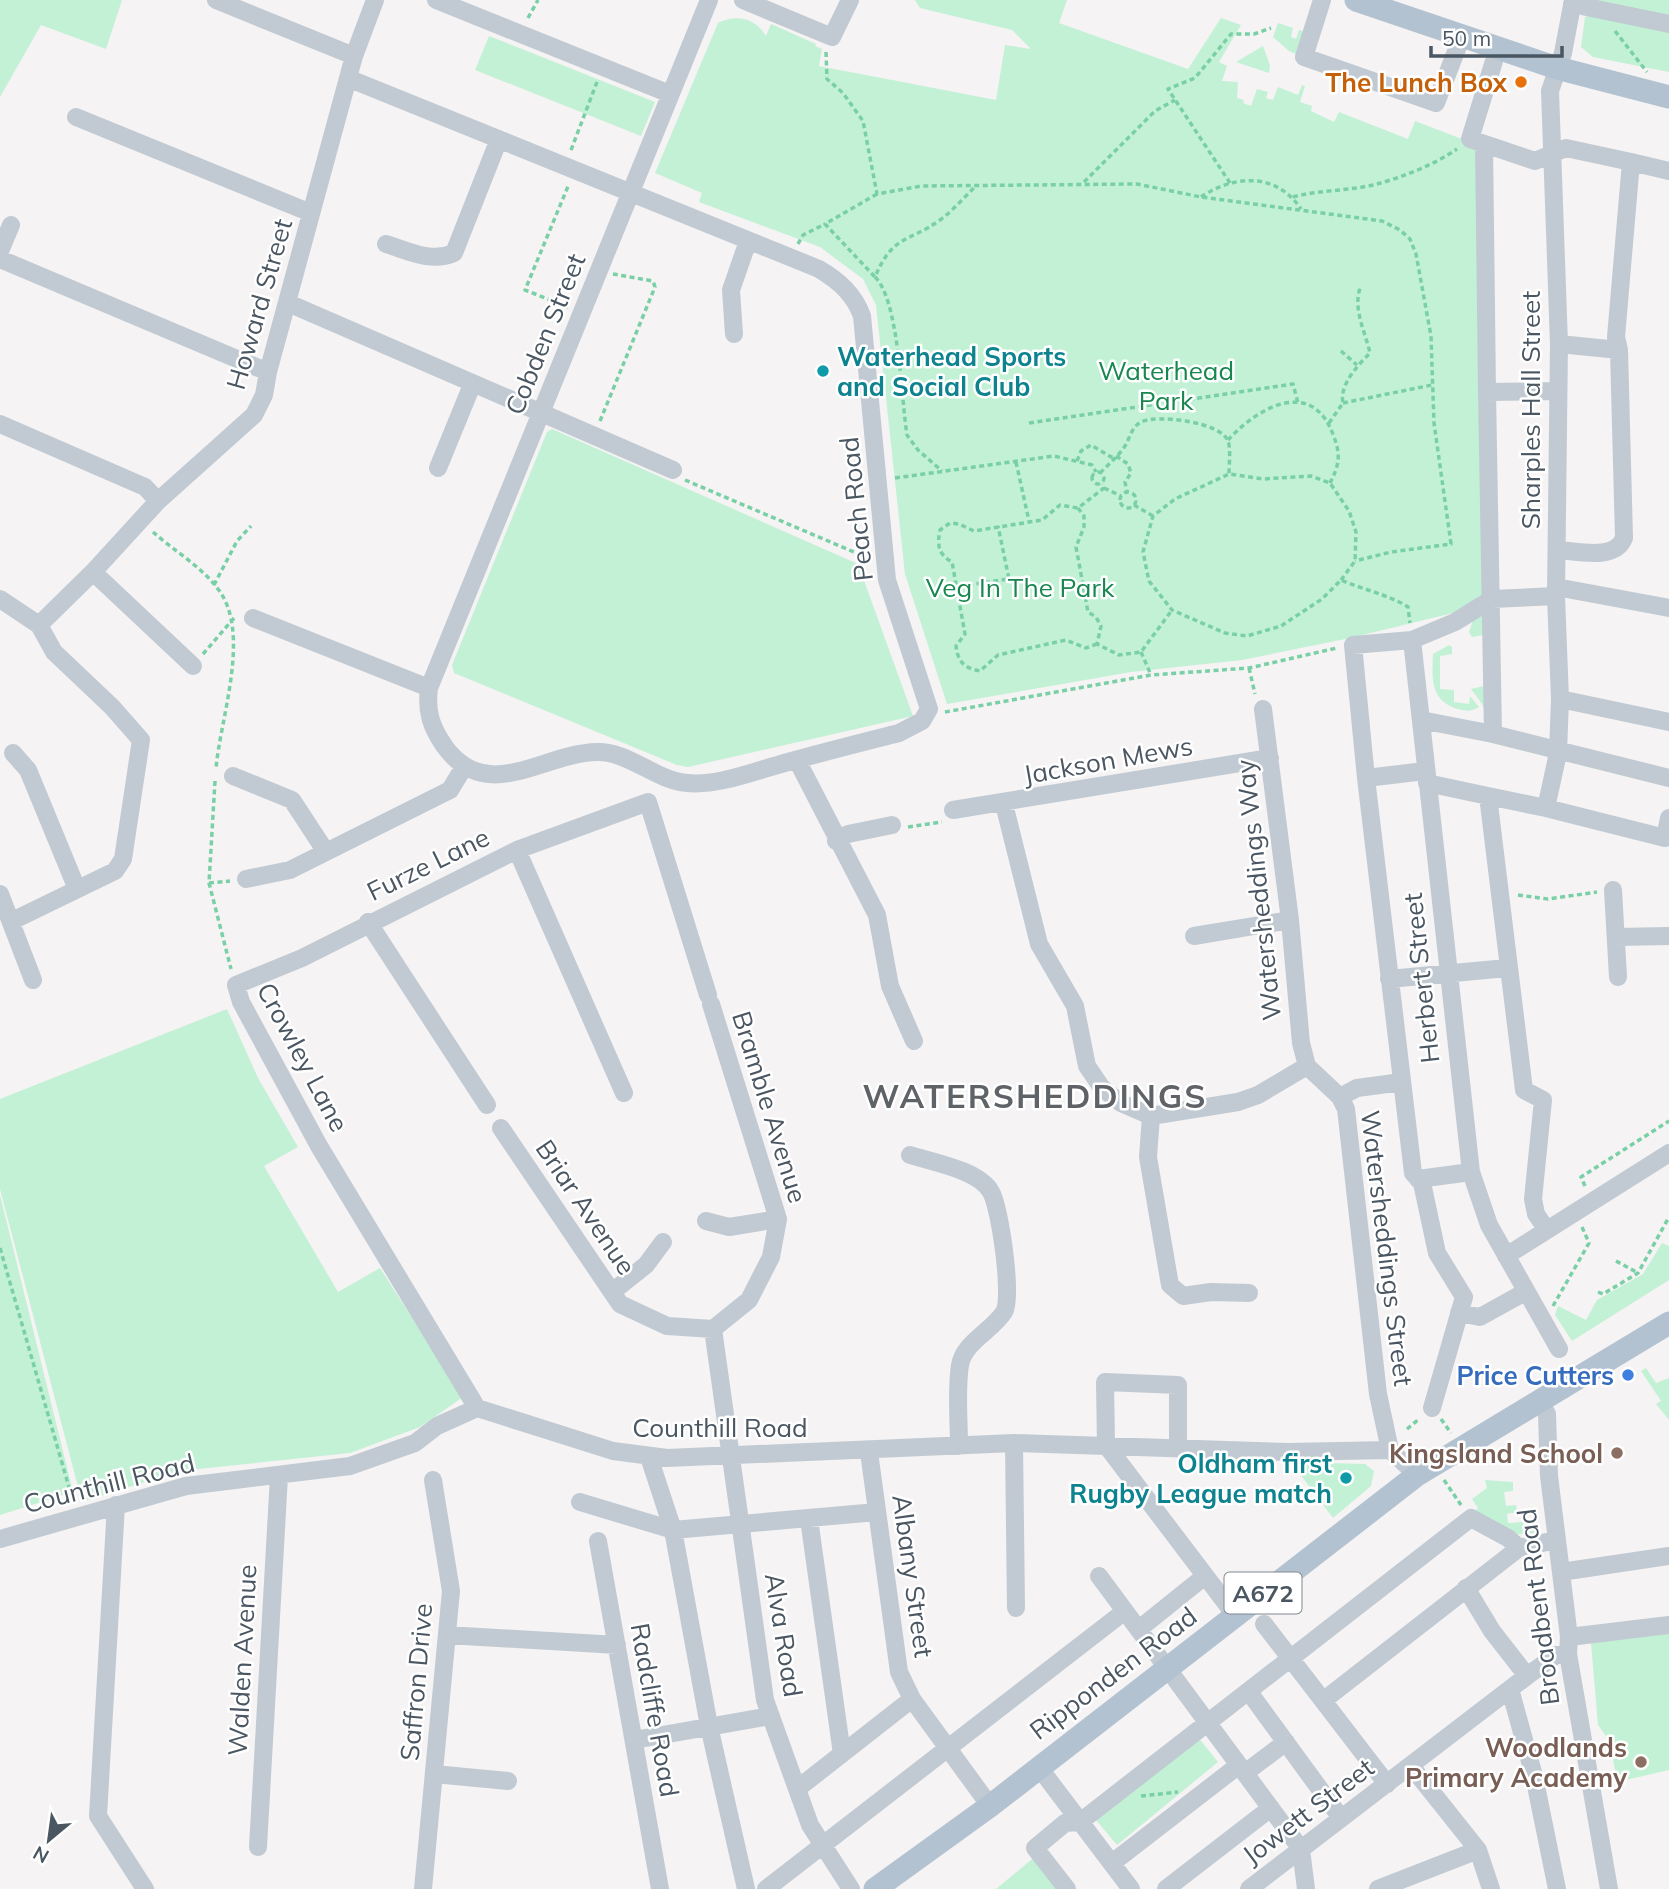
<svg xmlns="http://www.w3.org/2000/svg" width="1669" height="1889" font-family="Mulish,sans-serif">
<style>
.green{fill:#c3f1d5}
.lines{fill:none;stroke-linecap:round;stroke-linejoin:round}
.path{stroke:#7ad0a6;stroke-width:3.5;stroke-dasharray:5 3.5;stroke-linecap:butt}
.minor{stroke:#c1cad2;stroke-width:18}
.major{stroke:#b3c2d1;stroke-width:23}
.food-dot{fill:#e8710a;stroke:#fff;stroke-width:2.5}
.culture-dot{fill:#0f9aa8;stroke:#fff;stroke-width:2.5}
.shop-dot{fill:#3f7fe0;stroke:#fff;stroke-width:2.5}
.education-dot{fill:#8d6e63;stroke:#fff;stroke-width:2.5}
.labels{text-anchor:middle;dominant-baseline:central;stroke-width:5;stroke-linejoin:round;paint-order:stroke}
.shield{fill:#fff;stroke:#808990;stroke-width:2}
.shield-label{font-size:24px;font-weight:bold;fill:#4a5661}
.food-label{font-size:26px;font-weight:bold;fill:#c56008;stroke:#fff;text-anchor:end}
.street-label{font-size:26px;fill:#4a5661;stroke:#fff}
.culture-label{font-size:26px;font-weight:bold;fill:#0d838f;stroke:#fff;text-anchor:start}
.park-label{font-size:26px;fill:#17864f;stroke:#fff}
.shop-label{font-size:26px;font-weight:bold;fill:#366cbe;stroke:#fff;text-anchor:end}
.education-label{font-size:26px;font-weight:bold;fill:#785e54;stroke:#fff;text-anchor:end}
.district-label{font-size:33px;font-weight:bold;letter-spacing:2px;fill:#5f6368;stroke:#fff}
</style>
<rect width="100%" height="100%" fill="#f5f3f3"/>
<path class="green" d="M0 0H122L106 49 41 25 0 97Z
M915 0H1067L1059 23 1188 69 1221 18 1241 25 1219 62 1227 66 1222 81 1238 82 1237 98 1244 100 1243 103 1251 106 1257 89 1268 92 1266 98 1273 100 1278 87 1298 95 1302 85 1305 86 1300 102 1312 106 1311 111 1334 122 1339 112 1408 139 1415 121 1480 146 1485 593 1453 613 1350 638 1242 660 1131 672 947 704 905 574 876 305 863 279 820 247 699 202 702 193 655 173 718 23C737 14 755 18 766 36L771 24 816 44 815 46 822 49 819 66 996 100 1005 45 1031 49 1012 30 920 8Z
M1594 0H1669V20Z
M1597 14 1669 29V72L1593 57 1581 47 1585 17Z
M1278 23 1293 28 1291 37 1296 39 1299 30 1306 32 1299 55 1289 51 1273 37Z
M489 36 655 102 641 136 475 70Z
M1263 46 1270 65 1269 73 1236 62Z
M552 429 858 564 913 716 688 767 677 765 454 673 452 665 547 432Z
M1485 614 1488 718 1482 704 1471 689 1484 686 1483 635 1472 637 1469 632 1473 620Z
M1449 645 1452 647V654L1440 656V689L1454 690V702L1469 704 1470 696 1479 707C1471 712 1466 711 1458 709 1430 701 1432 679 1433 654Z
M227 1009 258 1078 298 1147 264 1166 338 1292 380 1268 463 1397 420 1427 350 1453 179 1471 82 1502 0 1189V1099Z
M0 1195 73 1492 0 1515Z
M1662 1243 1669 1246V1280L1572 1341 1555 1315 1558 1306 1586 1320 1597 1300 1643 1274Z
M1646 1368 1656 1383 1669 1378V1420L1656 1404 1661 1401 1641 1371Z
M1291 1462 1365 1464 1374 1471 1371 1486 1333 1518Z
M1485 1480 1513 1482V1491L1504 1492 1506 1506 1516 1505 1517 1512 1507 1514 1508 1523 1535 1521 1537 1533 1510 1535 1473 1512 1478 1508 1472 1499 1487 1488Z
M1669 1631V1770L1617 1782 1610 1742 1598 1725 1591 1643Z
M1198 1737 1218 1762 1117 1845 1096 1820Z
M1037 1855 1064 1889H996Z"/>
<g class="lines">
<path class="path" d="M528 18 538 0
M1615 31 1647 72
M826 52 827 79 843 93 863 121 877 194 921 186 1137 184 1201 197 1382 221 1400 230 1410 239 1416 254 1431 336 1434 423 1451 544 1391 552 1355 561
M571 150 597 82
M1084 182 1155 111 1175 100
M1230 183 1168 89 1195 78 1231 34H1254L1271 28
M877 194 825 224 875 277C893 234 908 243 940 220 954 210 965 196 977 185
M1201 197C1235 174 1277 173 1301 209
M1293 197C1319 190 1347 191 1373 185 1401 178 1434 165 1457 149
M798 244 803 235 825 224
M875 277C899 300 901 398 907 435L918 450 942 471
M568 307 525 290 569 184
M1341 351 1357 365
M1343 403 1432 385
M600 421 655 287 653 281 613 274
M1029 423 1293 384 1298 403
M1329 423 1343 403C1339 385 1358 365 1370 353 1365 331 1353 310 1360 288
M1228 440C1258 407 1313 376 1334 437 1341 455 1339 466 1330 483
M1077 461 1081 451 1091 445 1111 457 1116 456 1128 464 1131 473 1125 482 1127 492
M1016 462 1029 521
M1092 478a6 6 0 1 1 12 0a6 6 0 1 1-12 0Z
M1100 473C1108 465 1117 457 1123 449 1130 440 1130 428 1141 422 1157 414 1221 422 1228 441 1231 449 1229 464 1229 474
M895 478 1054 456 1092 465 1096 472
M685 480 868 558
M1104 488 1121 496
M1120 500a8 8 0 1 1 16 0a8 8 0 1 1-16 0Z
M1134 505 1153 516
M1078 508 1084 516V527L1076 547 1088 612 1096 617 1101 626 1097 644 1119 655 1141 652 1172 610
M153 532C173 550 202 567 218 589 252 633 220 718 216 769
M1341 580 1355 561 1356 532 1349 511 1330 483 1311 476 1263 479 1229 474 1175 499 1153 516 1143 552 1149 581 1172 610 1225 633 1247 636 1281 626 1322 599 1341 580C1364 590 1387 594 1408 607L1410 623
M214 585 237 541 251 526
M968 585 1009 579 998 526
M1097 644 1086 648 1066 640 998 655 980 671C964 668 958 662 956 646L965 634 952 562C938 554 937 545 940 530L950 523 959 524 974 531 1042 520 1060 505 1078 508 1104 488 1102 484
M1141 652 1151 675
M203 654 234 618
M1249 668 1255 694
M945 712 1151 675 1249 668 1337 648
M215 781 209 883 231 969
M908 827 942 822
M209 883 230 881
M1518 895 1548 899 1597 892
M1585 1186 1581 1177 1669 1121
M0 1248 73 1501
M1616 1261 1638 1273
M1598 1292 1603 1294 1638 1273 1669 1217
M1553 1306 1589 1243 1582 1227
M1441 1419 1451 1433
M1407 1429 1419 1419
M1444 1480 1461 1505
M1141 1796 1178 1792"/>
<path class="minor" d="M216 0 354 56
M436 0 670 94
M743 0 832 37 850 0
M1322 0 1304 57 1436 103 1462 36
M1572 4 1669 24
M1498 48 1470 139 1535 161 1566 148 1631 162 1616 337 1619 350 1624 538C1615 561 1578 551 1557 550
M350 79C506 142 662 206 819 269 839 281 854 294 862 316L887 580 929 709 922 721 899 733C860 743 820 753 781 764 752 772 717 786 687 783 655 780 628 751 597 752 543 753 488 805 445 747 431 727 426 712 429 688L709 0
M76 117 311 213
M1484 144 1487 392
M1631 162 1669 171
M386 244C409 251 431 263 454 253L499 139
M0 251 11 225
M0 259 268 372
M288 303 673 470
M734 334 731 290 748 241
M1559 344 1619 350
M0 424 145 487 158 501
M438 468 472 385
M93 572 193 666
M1556 587 1669 608
M0 599 39 625 54 652 112 707 141 740 123 859 115 871 12 921
M253 618 429 688
M39 625 93 572 158 501 254 415 264 395 268 372 354 56 375 0
M1412 640 1455 622 1492 599 1556 596
M1560 699 1669 722
M1263 709 1290 920 1301 1043 1307 1066
M1421 720 1493 734 1669 778
M1493 734 1487 392 1558 391
M13 753 28 770 77 889
M797 760 877 915 890 986 914 1041
M233 776 292 800 326 852
M1366 778 1425 771
M1427 783 1488 796 1524 1090 1543 1100 1533 1199 1536 1214 1547 1230
M1488 796 1546 808 1665 838 1669 818
M1004 804 1039 944 1075 1006 1087 1066 1102 1088 1121 1103 1151 1116 1238 1102 1258 1095 1307 1066
M1546 808 1558 753 1560 699 1556 596 1559 344 1550 91 1563 53 1573 0
M953 810 1270 758
M836 841 848 834 892 825
M517 850 624 1093
M246 879 290 870 450 790 464 767
M1613 890 1618 977
M0 894 33 980
M368 922 487 1105
M1194 936 1290 920
M1616 937 1669 936
M1389 979 1507 968
M711 1004 778 1219 771 1257 749 1300 713 1329
M1307 1066 1340 1097 1346 1109 1378 1394 1390 1450
M1340 1097 1357 1088 1402 1082
M1151 1116 1148 1157 1170 1285 1183 1296 1211 1292 1249 1293
M501 1128 620 1304 667 1326 713 1329
M910 1155C932 1162 979 1170 991 1192 1000 1207 1013 1298 1004 1312 992 1331 964 1342 960 1365 956 1390 959 1420 959 1446
M1418 1179 1471 1172
M706 1221 729 1227 778 1219
M1506 1256 1669 1153
M612 1292 646 1265 663 1242
M1459 1313 1480 1317 1525 1292
M713 1329 765 1700 810 1825 851 1889
M1540 1402 1547 1414 1549 1476 1569 1637 1568 1654 1609 1889
M477 1408 319 1146 241 1002 236 985 302 958 517 850 648 802 708 995
M1432 1408 1464 1297 1437 1253 1422 1183 1413 1173 1366 778 1353 645 1412 640 1471 1172 1489 1225 1559 1349
M1014 1443 1016 1608
M1178 1449V1385L1105 1382 1106 1445 1235 1615
M869 1452 899 1672 912 1699 990 1806
M649 1457 673 1530 709 1726 746 1889
M580 1502 673 1530 877 1512
M116 1505 98 1816 145 1889
M809 1519 842 1754
M0 1539 186 1486 350 1466 415 1443 437 1426 477 1408 613 1451 667 1458 1014 1443 1288 1452 1390 1450 1417 1475
M598 1541 660 1889
M1561 1572 1669 1556
M1099 1576 1301 1849 1306 1889
M1466 1588 1492 1631 1527 1676
M1264 1624 1387 1784
M1139 1629 1205 1576
M447 1635 617 1645
M1569 1637 1669 1625
M1510 1689 1534 1776 1557 1889
M1249 1692 1341 1818
M1324 1700 1519 1548 1556 1540
M634 1740 770 1716
M1038 1766 1131 1889
M1411 1766 1478 1850 1491 1889
M1245 1773 1286 1742
M434 1774 508 1781
M797 1789 912 1699
M258 1847 279 1476
M1112 1863 1239 1765
M423 1889 451 1591 433 1480
M766 1889 1125 1611
M1067 1889 1035 1848 1065 1823 1080 1822 1471 1518 1508 1538 1519 1548
M1166 1889 1271 1808
M1249 1889 1527 1676 1556 1655 1568 1654
M1378 1889 1478 1850"/>
<path class="major" d="M1356 0 1557 68 1669 97
M875 1889 990 1806 1417 1475 1669 1323"/>
</g>
<circle class="food-dot" cx="1521" cy="82" r="7"/>
<g class="culture-dot">
<circle cx="823" cy="371" r="7"/>
<circle cx="1346" cy="1478" r="7"/>
</g>
<circle class="shop-dot" cx="1628" cy="1375" r="7"/>
<g class="education-dot">
<circle cx="1617" cy="1453" r="7"/>
<circle cx="1641" cy="1762" r="7"/>
</g>
<g class="labels">
<rect class="shield" x="1224.5" y="1572.5" width="77" height="41" rx="5"/>
<g class="shield-label">
<text x="1263" y="1593">A672</text>
</g>
<g class="food-label">
<text x="1507" y="82">The Lunch Box</text>
</g>
<g class="street-label">
<text transform="translate(259 304) rotate(-74)">Howard Street</text>
<text transform="translate(545 334) rotate(-68)">Cobden Street</text>
<text transform="translate(1530 410) rotate(-90)">Sharples Hall Street</text>
<text transform="translate(856 509) rotate(-96)">Peach Road</text>
<text transform="translate(1108 760) rotate(-10)">Jackson Mews</text>
<text transform="translate(428 864) rotate(-26)">Furze Lane</text>
<text transform="translate(1258 890) rotate(-96)">Watersheddings Way</text>
<text transform="translate(1421 978) rotate(-96)">Herbert Street</text>
<text transform="translate(303 1057) rotate(62)">Crowley Lane</text>
<text transform="translate(770 1107) rotate(73)">Bramble Avenue</text>
<text transform="translate(586 1207) rotate(56)">Briar Avenue</text>
<text transform="translate(1387 1248) rotate(83)">Watersheddings Street</text>
<text x="720" y="1427">Counthill Road</text>
<text transform="translate(109 1483) rotate(-14)">Counthill Road</text>
<text transform="translate(913 1576) rotate(82)">Albany Street</text>
<text transform="translate(1538 1607) rotate(-97)">Broadbent Road</text>
<text transform="translate(784 1635) rotate(81)">Alva Road</text>
<text transform="translate(242 1660) rotate(-87)">Walden Avenue</text>
<text transform="translate(1113 1673) rotate(-37)">Ripponden Road</text>
<text transform="translate(416 1682) rotate(-85)">Saffron Drive</text>
<text transform="translate(655 1710) rotate(80)">Radcliffe Road</text>
<text transform="translate(1308 1811) rotate(-37)">Jowett Street</text>
</g>
<g class="culture-label">
<text x="837" y="356">Waterhead Sports<tspan x="837" dy="30">and Social Club</tspan></text>
<text x="1332" y="1463" text-anchor="end">Oldham first<tspan x="1332" dy="30">Rugby League match</tspan></text>
</g>
<g class="park-label">
<text x="1166" y="370">Waterhead<tspan x="1166" dy="30">Park</tspan></text>
<text x="1020" y="587">Veg In The Park</text>
</g>
<g class="shop-label">
<text x="1614" y="1375">Price Cutters</text>
</g>
<g class="education-label">
<text x="1603" y="1453">Kingsland School</text>
<text x="1627" y="1747">Woodlands<tspan x="1627" dy="30">Primary Academy</tspan></text>
</g>
<g class="district-label">
<text x="1035" y="1095">WATERSHEDDINGS</text>
</g>
</g>
<g transform="translate(49 1840) rotate(209)" stroke="#ffffff" stroke-width="5" paint-order="stroke">
<path d="M0-5L12 26L0 18L-12 26Z" fill="#4a5661"/>
<text y="-10" font-size="19" font-weight="bold" text-anchor="middle" fill="#4a5661">N</text>
</g>
<path d="M1431 46v10h131v-10" fill="none" stroke="#4a5661" stroke-width="3.5"/>
<text x="1442" y="46" font-size="21" fill="#4a5661" stroke="#ffffff" stroke-width="5" paint-order="stroke">50 m</text>
</svg>
